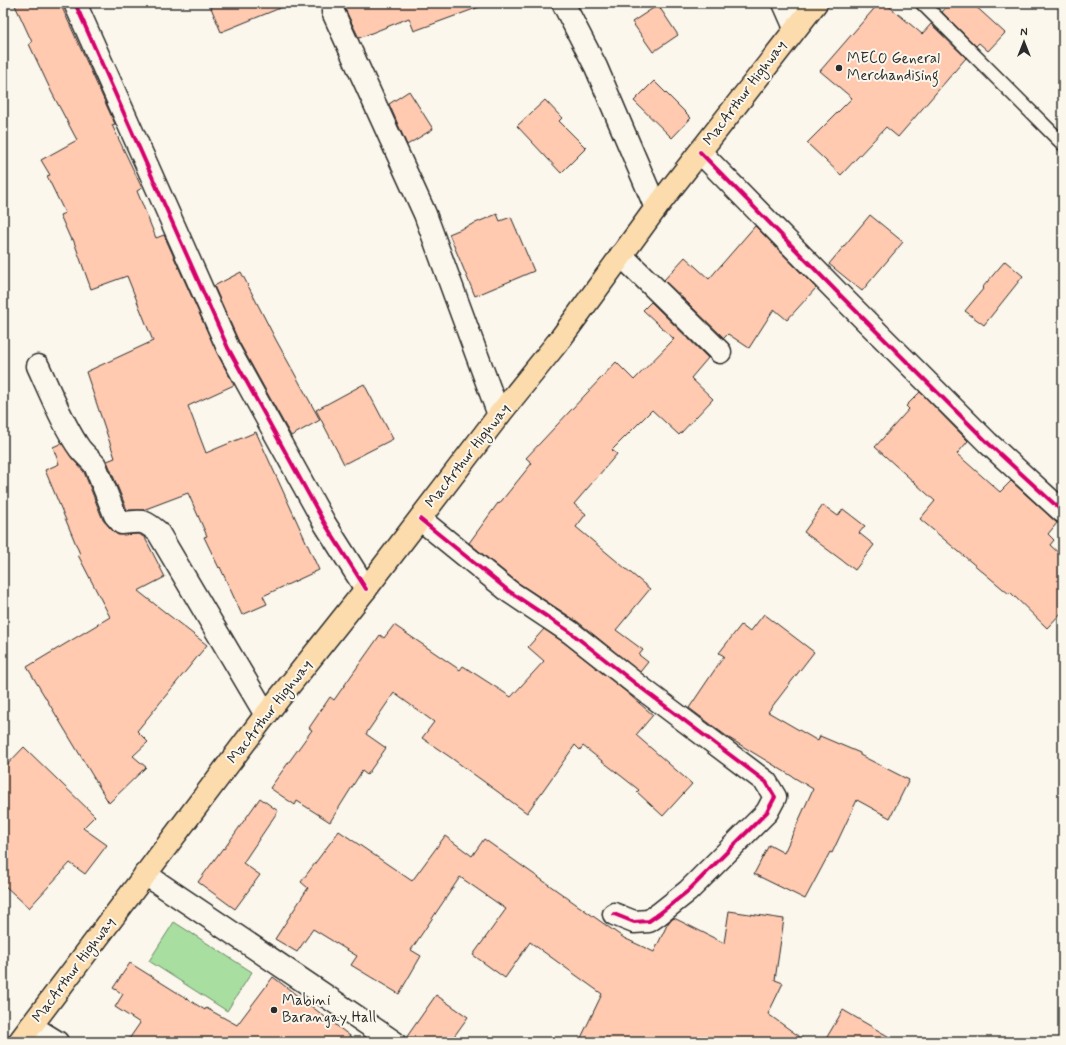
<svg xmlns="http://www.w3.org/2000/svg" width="1066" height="1045" font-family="Mynerve,sans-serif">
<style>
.green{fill:#a8dea0;stroke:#6a8466}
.building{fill:#ffcab0;stroke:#2b2b2b}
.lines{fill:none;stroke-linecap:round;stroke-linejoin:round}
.service-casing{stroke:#2b2b2b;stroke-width:16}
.minor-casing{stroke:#2b2b2b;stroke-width:25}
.trunk-casing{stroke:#2b2b2b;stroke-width:25}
.service{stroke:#fbf7ec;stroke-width:13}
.minor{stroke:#fbf7ec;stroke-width:22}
.trunk{stroke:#fcdcac;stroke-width:22}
.cycleway-casing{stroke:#fbf7ec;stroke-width:6}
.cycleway{stroke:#d6006c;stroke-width:4}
.poi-dot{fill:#2b2b2b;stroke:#fbf7ec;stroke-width:1.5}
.labels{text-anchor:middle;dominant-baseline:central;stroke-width:4;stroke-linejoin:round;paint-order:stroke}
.poi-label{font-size:15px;fill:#2b2b2b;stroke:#fbf7ec;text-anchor:start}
.street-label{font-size:15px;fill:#2b2b2b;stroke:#fbf7ec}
</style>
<rect width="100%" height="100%" fill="#fbf7ec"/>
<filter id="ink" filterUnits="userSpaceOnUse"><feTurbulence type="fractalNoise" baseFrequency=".025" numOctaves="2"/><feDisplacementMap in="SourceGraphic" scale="8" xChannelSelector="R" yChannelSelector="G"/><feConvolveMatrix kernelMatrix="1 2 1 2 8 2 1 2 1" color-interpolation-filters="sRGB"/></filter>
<g filter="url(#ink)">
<path class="green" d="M174 922 252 972 227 1011 149 961Z"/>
<path class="building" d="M14 3H60L115 124 112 125 142 188 137 191 156 238 164 235 217 353 234 385 188 406 206 453 256 432 319 570 263 596 267 604 242 615 220 567 219 568 204 537 207 536 188 493 143 510H127L107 461 115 458 86 372 153 341 127 276 91 289 73 239 71 240 60 215 65 213 47 176 50 175 41 160 77 140 52 93 29 44 32 42Z
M209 3H289L290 4 221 32Z
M341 3H481L482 6 414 31 409 18 359 38 344 7Z
M879 3H885L922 34 931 24 966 58 898 137 886 127 841 175 807 143 852 98 820 71Z
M950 3H972L1005 33 988 51 979 43 976 46 942 12Z
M658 5 678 35 653 52 632 22Z
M654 81 691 118 672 138 634 101Z
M409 91 433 129 407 145 389 104Z
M545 100 562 118 559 121 586 148 561 173 517 126Z
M497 214 500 221 511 217 534 271 475 296 449 234Z
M870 215 903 242 862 291 829 264Z
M755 226 816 288 787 320 774 309 749 348 728 334 724 338 664 280 685 257 709 279Z
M1005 261 1023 276 984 325 965 311 983 289 982 288Z
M241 272 276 340 320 420 291 436 239 342 214 286Z
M651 302 708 358 691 378 713 399 679 435 652 410 612 450 617 454 574 504 586 514 576 527 650 589 616 630 643 650 639 655 648 662 640 672 578 622 517 582 469 543 498 503 499 504 532 463 526 458 616 362 634 380 674 339 643 310Z
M364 384 393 439 344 464 316 410Z
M920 392 968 441 957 454 1000 492 1011 481 1057 523 1048 534 1054 540 1050 545 1063 557V611L1047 628 1010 592 1009 594 920 519 935 501 875 447 909 409 906 406Z
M62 443 71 457 84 472 103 520 113 531 118 535 139 534 145 538 165 577 138 591 207 645 137 731 148 742 133 756 146 767 109 803 27 667 110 617 78 555 80 554 45 470 59 464 53 447Z
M823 505 838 516 843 509 865 526 859 533 874 545 855 570 804 532Z
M764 614 814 652 768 712 818 741 820 736 860 753V755L909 780 890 818 857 800 832 853 830 852 805 899 754 874 769 845 784 853 813 789 729 738 689 708 724 656 719 653 741 625 750 632Z
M394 625 460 670 463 666 511 697 544 661 528 647 544 629 563 642 625 691 653 715 636 735 692 784 663 816 637 792 639 790 583 746 580 750 575 745 527 813 450 757 422 738 434 722 394 693 366 734 386 748 367 775 362 771 330 822 297 801 295 805 270 788 312 730 309 728 330 697 334 700 380 635 384 638Z
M24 747 95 816 83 828 107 845 85 874 70 863 29 908 3 884V769Z
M260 798 278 811 243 863 260 875 235 909 198 882 223 848 224 849Z
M339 831 412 881 445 836 472 856 484 839 624 938 654 952 668 923 674 918 724 943 729 911 784 919 775 980 783 983 768 1014 807 1042H579L602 994 530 942 505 978 473 955 506 909 460 877 411 950 421 956 399 994 351 965 357 956 313 929 297 952 275 939 308 888 301 882Z
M130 963 205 1010 206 1008 237 1025 273 977 358 1042H127L140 1023 115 1007 123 994 113 988Z
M436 995 468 1017 450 1042H406V1038Z
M843 1010 898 1042H824Z"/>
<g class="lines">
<g class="service-casing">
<path id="service" d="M922 3 1063 144"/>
</g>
<g class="minor-casing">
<path id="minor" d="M75 3 228 348 325 524 366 589
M563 3 596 67 656 208
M784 3 795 28
M333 12 425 214 499 415
M700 152 842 297 988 443 1063 512
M621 255 720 352
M38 366C50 392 64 427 80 449 85 455 90 459 95 465L115 515 122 523C142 522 141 518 158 532L266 715
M420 519 510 592 570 632 636 684 766 782 775 797 767 812 688 891 659 914 649 921 634 922 614 914
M145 874 394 1042
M31 1026 57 1042"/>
</g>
<g class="trunk-casing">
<path id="trunk" d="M19 1042 261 721 366 589 499 415 561 338 656 208 816 3"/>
</g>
<use href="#service" class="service"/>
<use href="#minor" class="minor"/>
<use href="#trunk" class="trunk"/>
<g class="cycleway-casing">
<path id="cycleway" d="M75 3 228 348 325 524 366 589
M700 152 842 297 988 443 1063 512
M420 519 510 592 570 632 636 684 766 782 775 797 767 812 688 891 659 914 649 921 634 922 614 914"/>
</g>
<use href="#cycleway" class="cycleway"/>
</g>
</g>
<g class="poi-dot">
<circle cx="839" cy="68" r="4"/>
<circle cx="274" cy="1010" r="4"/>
</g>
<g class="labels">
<g class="poi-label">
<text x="847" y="59">MECO General<tspan x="847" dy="17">Merchandising</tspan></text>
<text x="282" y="1001">Mabini<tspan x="282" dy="17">Barangay Hall</tspan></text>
</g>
<g class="street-label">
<text transform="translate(745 93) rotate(-53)">MacArthur Highway</text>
<text transform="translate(468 456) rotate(-52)">MacArthur Highway</text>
<text transform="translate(270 712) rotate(-52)">MacArthur Highway</text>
<text transform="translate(74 970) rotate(-53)">MacArthur Highway</text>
</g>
</g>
<rect width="1066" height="1045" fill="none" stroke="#fbf7ec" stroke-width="16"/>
<rect x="8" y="8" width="1050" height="1029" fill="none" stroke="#2b2b2b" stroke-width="1.5" filter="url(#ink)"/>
<g transform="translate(1024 42)" stroke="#fbf7ec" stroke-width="3" paint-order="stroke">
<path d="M0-3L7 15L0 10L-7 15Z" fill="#2b2b2b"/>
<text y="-6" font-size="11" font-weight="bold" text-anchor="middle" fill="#2b2b2b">N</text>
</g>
</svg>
